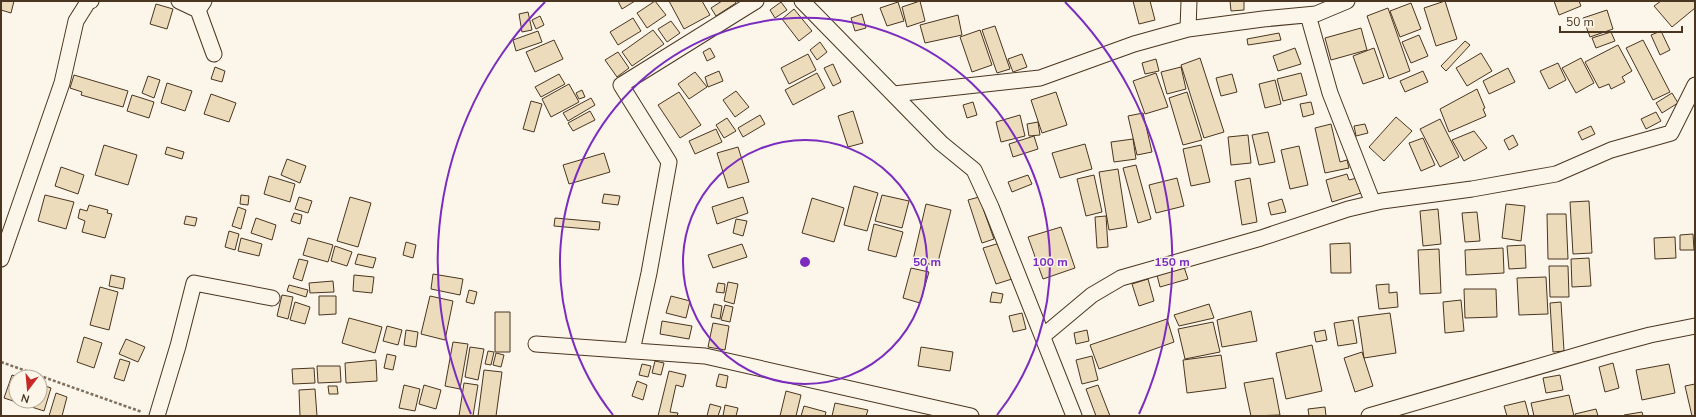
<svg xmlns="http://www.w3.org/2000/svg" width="1696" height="417" font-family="'Nunito Sans',sans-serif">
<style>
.building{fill:#ecdcbc;stroke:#4a3520}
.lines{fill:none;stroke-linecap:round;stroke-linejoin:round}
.minor-casing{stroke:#4a3520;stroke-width:17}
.path{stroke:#7f6f5c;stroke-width:2.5;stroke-dasharray:3 2;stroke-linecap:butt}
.minor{stroke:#fbf6e9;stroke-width:15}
.ring{fill:none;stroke:#7b2cbf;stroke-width:2}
.centre{fill:#7b2cbf;stroke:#fbf6e9;stroke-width:2}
.ring-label{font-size:12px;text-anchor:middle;font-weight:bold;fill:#7b2cbf;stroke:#fbf6e9;stroke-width:3;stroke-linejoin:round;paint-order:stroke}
</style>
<rect width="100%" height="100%" fill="#fbf6e9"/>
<path class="building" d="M1 1H14L11 13 1 10Z
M618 1H635L622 9Z
M655 1 666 15 647 28 637 13Z
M669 1H702L710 15 684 29Z
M722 1H735L736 3 716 16 711 8Z
M920 1 925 21 907 27 902 7Z
M1133 1H1150L1155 20 1139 24Z
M1230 1H1244V10L1231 11Z
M1445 1 1457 39 1436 46 1424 8Z
M1554 1H1579L1581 6 1559 15Z
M1661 1H1695V8L1672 27 1654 6Z
M781 2 787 10 775 18 770 10Z
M898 2 904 21 887 26 880 8Z
M1411 3 1421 29 1400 37 1390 11Z
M156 4 173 9 167 29 150 24Z
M1388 8 1410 71 1389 79 1367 16Z
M794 9 812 31 799 41 782 19Z
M1607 10 1613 29 1590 37 1583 18Z
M528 12 532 30 522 32 519 14Z
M862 14 866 28 855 31 851 18Z
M958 15 962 35 925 43 920 25Z
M540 16 544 25 536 29 532 20Z
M633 18 641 31 618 45 610 32Z
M671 21 680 33 667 42 658 29Z
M995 26 1010 69 997 73 982 30Z
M1361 28 1367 50 1331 60 1325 38Z
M653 30 664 44 632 66 622 52Z
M980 30 992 65 972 72 960 37Z
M538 31 542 42 516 51 513 40Z
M1661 31 1670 50 1660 55 1651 35Z
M1611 32 1615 41 1596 48 1592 38Z
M1279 33 1281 40 1248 45 1247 39Z
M1419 35 1428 56 1411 63 1402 42Z
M554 40 563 59 535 72 526 52Z
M1643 40 1670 92 1653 100 1626 48Z
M1465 41 1470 45 1446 71 1441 66Z
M820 42 827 52 817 60 810 50Z
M1618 45 1632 71 1622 77 1625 82 1611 89 1609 84 1599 88 1585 62Z
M710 48 715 57 707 61 703 52Z
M1295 48 1301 64 1278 71 1273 56Z
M1374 48 1384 77 1363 84 1353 56Z
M618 52 629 68 617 77 605 60Z
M1481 53 1492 71 1467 86 1456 68Z
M808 54 816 70 789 84 781 68Z
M1022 54 1027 67 1013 72 1008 59Z
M1200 58 1224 132 1204 138 1181 65Z
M1581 58 1594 83 1576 93 1562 68Z
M1156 59 1159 71 1145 74 1142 63Z
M1558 63 1566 80 1549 89 1540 71Z
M833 64 841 82 833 86 824 68Z
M215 67 225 71 222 82 211 79Z
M1181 67 1186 89 1167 94 1161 72Z
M1508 68 1515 82 1489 94 1483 81Z
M719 71 723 81 708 87 705 77Z
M1423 71 1428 82 1405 92 1400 81Z
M695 72 707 87 689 99 678 84Z
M817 73 825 88 793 105 785 90Z
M1156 73 1168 107 1145 114 1133 81Z
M1301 73 1307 95 1283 101 1277 79Z
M559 74 565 84 541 97 535 87Z
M1232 74 1237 92 1221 96 1216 78Z
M74 75 128 91 123 107 81 95 82 92 70 88Z
M148 76 160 80 154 98 142 93Z
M1275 80 1281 104 1265 108 1259 84Z
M167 83 192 91 185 111 161 103Z
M569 84 579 102 551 117 542 99Z
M1477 89 1485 108 1483 109 1486 116 1449 132 1440 109Z
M582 90 585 97 579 99 576 93Z
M736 91 749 107 735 117 723 100Z
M679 92 701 125 680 138 658 105Z
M1056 92 1067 125 1042 133 1031 100Z
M1187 92 1202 140 1183 145 1169 98Z
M1672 93 1678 103 1662 113 1656 103Z
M211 94 236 103 229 122 204 114Z
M132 95 154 102 149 118 127 111Z
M591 98 595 105 568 121 563 113Z
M531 101 542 104 534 132 523 129Z
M973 102 977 115 967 118 963 105Z
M1311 102 1314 114 1303 117 1300 104Z
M590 111 595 120 573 131 568 123Z
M853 111 863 143 848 147 838 116Z
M1656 112 1661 121 1646 129 1641 119Z
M1143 113 1152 152 1137 155 1128 116Z
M760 115 765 124 743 137 738 128Z
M1020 115 1025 136 1001 142 996 122Z
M1396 117 1412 131 1384 161 1369 147Z
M727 118 736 131 724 138 716 125Z
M1440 119 1459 157 1440 167 1420 129Z
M1038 122 1040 135 1029 136 1027 124Z
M1331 124 1340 162 1347 160 1349 168 1325 173 1315 128Z
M1365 124 1368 133 1356 136 1354 126Z
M1591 126 1595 134 1582 140 1578 132Z
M716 129 722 142 695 154 689 141Z
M1474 131 1487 148 1464 161 1452 140Z
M1268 132 1275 162 1259 165 1252 135Z
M1248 135 1251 163 1231 165 1228 137Z
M1513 135 1518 145 1509 150 1504 140Z
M1034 136 1038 149 1013 157 1009 144Z
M1423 138 1435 165 1421 171 1409 143Z
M1133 139 1136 159 1114 162 1111 142Z
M1085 144 1092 169 1060 178 1052 153Z
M104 145 137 155 128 185 95 175Z
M1201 145 1210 182 1191 186 1183 149Z
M1299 146 1308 185 1290 189 1281 150Z
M167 147 184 152 182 159 165 154Z
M738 147 749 182 728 188 717 153Z
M604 153 610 172 569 184 563 165Z
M287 159 306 166 300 183 281 175Z
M1136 165 1151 219 1138 223 1123 168Z
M61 167 84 175 78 194 55 186Z
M1118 169 1127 227 1109 230 1099 172Z
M1347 174 1349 180 1357 178 1361 193 1332 202 1326 180Z
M1028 175 1032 184 1012 192 1008 182Z
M1094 175 1102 212 1086 216 1077 179Z
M269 176 295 184 290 202 264 194Z
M1177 178 1184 206 1156 213 1149 185Z
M1250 178 1257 222 1242 225 1235 181Z
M854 186 878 193 867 231 844 225Z
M604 194 620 196 618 205 602 203Z
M45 195 74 202 66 229 38 221Z
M241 195 249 196 248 205 240 204Z
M882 195 909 201 902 228 875 221Z
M299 197 312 201 308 213 295 209Z
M350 197 371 203 358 247 337 241Z
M743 197 748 213 717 224 712 207Z
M979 197 994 239 982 243 968 200Z
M812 198 844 208 834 242 802 233Z
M1282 199 1286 212 1271 215 1268 203Z
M1589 201 1592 253 1573 254 1570 202Z
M926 204 951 210 937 266 913 260Z
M1506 204 1525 206 1521 241 1502 238Z
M89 205 108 210 107 213 112 214 105 238 82 232 85 221 78 218 80 209 87 211Z
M238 207 246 210 241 229 232 226Z
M1438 209 1441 244 1423 246 1420 211Z
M1477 212 1480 241 1465 242 1462 213Z
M294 213 302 215 300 224 291 221Z
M1547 214H1566L1568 259H1548Z
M186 216 197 218 195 226 184 224Z
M1106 216 1108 247 1097 248 1095 217Z
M256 218 276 225 272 240 251 233Z
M555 218 600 222 599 230 554 226Z
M736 219 747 221 743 236 733 233Z
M874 224 903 232 896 257 868 250Z
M1061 227 1075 268 1043 279 1028 237Z
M229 231 239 234 235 250 225 247Z
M1693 234 1694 250H1680V235Z
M1675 237 1676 258 1655 259 1654 238Z
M241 238 262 244 259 256 238 251Z
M308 238 333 245 328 262 303 255Z
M406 242 416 245 413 258 403 255Z
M1000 243 1012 279 996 284 983 248Z
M1350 243 1351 273H1331L1330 244Z
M742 244 747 257 713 268 708 255Z
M1525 245 1526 268 1509 269 1507 246Z
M335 246 352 252 347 266 331 261Z
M1503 248 1504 273 1466 275 1465 250Z
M1439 249 1441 293 1420 294 1418 250Z
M358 254 376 258 373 268 355 264Z
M1589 258 1591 286 1572 287 1571 259Z
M299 259 308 261 302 281 293 278Z
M1549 266H1568L1569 297H1550Z
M1184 267 1188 279 1160 287 1157 275Z
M911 268 929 272 920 303 903 298Z
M433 274 463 279 460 295 431 289Z
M111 275 125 278 123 289 109 286Z
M354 275 374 277 372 293 353 291Z
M1546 277 1548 314 1519 315 1517 278Z
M1148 279 1154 301 1139 306 1132 284Z
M333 281 334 292 310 293 309 283Z
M728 282 738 284 734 304 724 301Z
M718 283 725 284 724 293 716 292Z
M1389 284V293L1397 292 1398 307 1379 309 1376 285Z
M289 285 308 290 306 297 287 291Z
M100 287 118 292 109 330 90 325Z
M1464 289H1496L1497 317 1465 318Z
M469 290 477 292 474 304 466 302Z
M992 292 1003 294 1001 303 990 302Z
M282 295 293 297 288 319 277 316Z
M319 296H336V314L319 315Z
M430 296 453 301 445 340 421 334Z
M671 296 690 301 686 318 666 313Z
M1461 300 1464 331 1445 333 1443 302Z
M295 302 310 307 305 324 290 320Z
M1561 302 1564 351 1553 352 1550 303Z
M714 304 722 306 720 319 711 317Z
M1209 304 1214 318 1179 326 1174 315Z
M725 305 733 307 730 322 721 320Z
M1251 311 1257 341 1222 347 1217 320Z
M495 312H510V352H495Z
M1022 313 1026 329 1013 332 1009 316Z
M1390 313 1396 353 1364 358 1358 317Z
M349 318 382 327 375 353 342 343Z
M1167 319 1174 342 1099 369 1090 345Z
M1353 320 1357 343 1338 346 1334 323Z
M662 321 692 326 689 339 660 334Z
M1213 322 1220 352 1185 359 1178 329Z
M713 323 729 326 725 350 708 347Z
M387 326 402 330 398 345 383 341Z
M406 330 418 332 416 347 404 345Z
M1087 330 1089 341 1076 344 1074 333Z
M1325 330 1327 340 1316 342 1314 332Z
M84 337 102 343 94 368 77 362Z
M126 339 145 347 138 362 119 354Z
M453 342 468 344 460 389 445 386Z
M1312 345 1322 391 1286 399 1276 353Z
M470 347 484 349 478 380 465 377Z
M921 347 953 352 950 371 918 366Z
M488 351 494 352 491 365 485 364Z
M1362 352 1373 386 1355 392 1344 358Z
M496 353 504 355 501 367 493 365Z
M387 354 396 356 393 370 384 368Z
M1221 355 1226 388 1187 393 1183 360Z
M1092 356 1098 380 1082 384 1076 360Z
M120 359 130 362 124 381 114 378Z
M376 360 377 381 346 383 345 363Z
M655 361 664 363 661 375 652 373Z
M1613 363 1619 388 1605 392 1599 367Z
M642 364 651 366 648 377 639 375Z
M1669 364 1675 393 1642 400 1636 370Z
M317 366H340L341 382 318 383Z
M314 368 315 383 293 384 292 369Z
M484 370 502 372 496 416H478Z
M669 371 686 375 683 387 676 385 670 412 678 413 677 416H658Z
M719 374 728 376 726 388 716 386Z
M12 375 18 377H16V401H40V384L51 388 44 411 4 398Z
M1560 375 1563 390 1546 393 1543 378Z
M1273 378 1280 415 1251 416 1244 383Z
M637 381 647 385 643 400 632 396Z
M464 383 478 385 473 416H459Z
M1695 384V416H1692L1685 386Z
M404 385 420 389 415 411 399 408Z
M424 385 441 390 436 409 419 404Z
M1098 385 1110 416H1096L1086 389Z
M328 386H337L338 394H329Z
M315 389 317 416H300L299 390Z
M786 391 801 395 796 416H780Z
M56 393 67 397 62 416H49Z
M1569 395 1574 416H1534L1531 403Z
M1525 401 1529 416H1507L1504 406Z
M835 403 868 410 866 416H832Z
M710 404 721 407 718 416H707Z
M725 405 738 408 736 416H723Z
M804 406 826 412 825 416H801Z
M1325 407 1326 416H1309L1308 409Z
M1596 409 1598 416H1576L1575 414Z
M1642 412 1643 416H1625L1624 415Z"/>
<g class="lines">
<g class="minor-casing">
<path id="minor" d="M179 1 198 10
M204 1 198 10 214 54
M802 1 941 143 974 170 991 207 1074 416
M1308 15 1330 93 1373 203
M1188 29 1189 1
M894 94 1040 78 1134 44 1188 29 1263 19 1316 14 1347 1
M1 259 62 83 76 21 88 2 91 1
M1043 336 1092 295 1121 278 1261 238 1348 209 1382 201 1472 189 1556 174 1611 150 1671 133 1695 85
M536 344 705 356 971 416
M632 351 649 273 669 162 621 85 756 1
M157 416 178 346 194 283 272 298
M1369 416 1609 346 1650 335 1695 326"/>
</g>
<path class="path" d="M1 362 142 412"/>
<use href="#minor" class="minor"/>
</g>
<g class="ring">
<circle cx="805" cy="262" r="122"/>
<path d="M613 415A245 245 0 1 1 997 415"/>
<path d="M471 414A367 367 0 0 1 545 2M1065 2A367 367 0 0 1 1139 414"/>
</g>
<circle cx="805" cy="262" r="6" class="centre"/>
<g class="ring-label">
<text x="927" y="266">50 m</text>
<text x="1050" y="266">100 m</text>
<text x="1172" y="266">150 m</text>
</g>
<rect width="1696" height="417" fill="none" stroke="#4a3520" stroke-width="4"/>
<g transform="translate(28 389) rotate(196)"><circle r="19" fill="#fbf6e9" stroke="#b4a999"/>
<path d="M0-3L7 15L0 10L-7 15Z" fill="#c62828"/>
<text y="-6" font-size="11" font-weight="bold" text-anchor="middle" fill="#4a3520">N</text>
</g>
<path d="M1560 26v6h122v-6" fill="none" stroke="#4a3520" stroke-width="2"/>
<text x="1566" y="26" font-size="12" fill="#4a3520" stroke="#fbf6e9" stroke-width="3" paint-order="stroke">50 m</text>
</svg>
